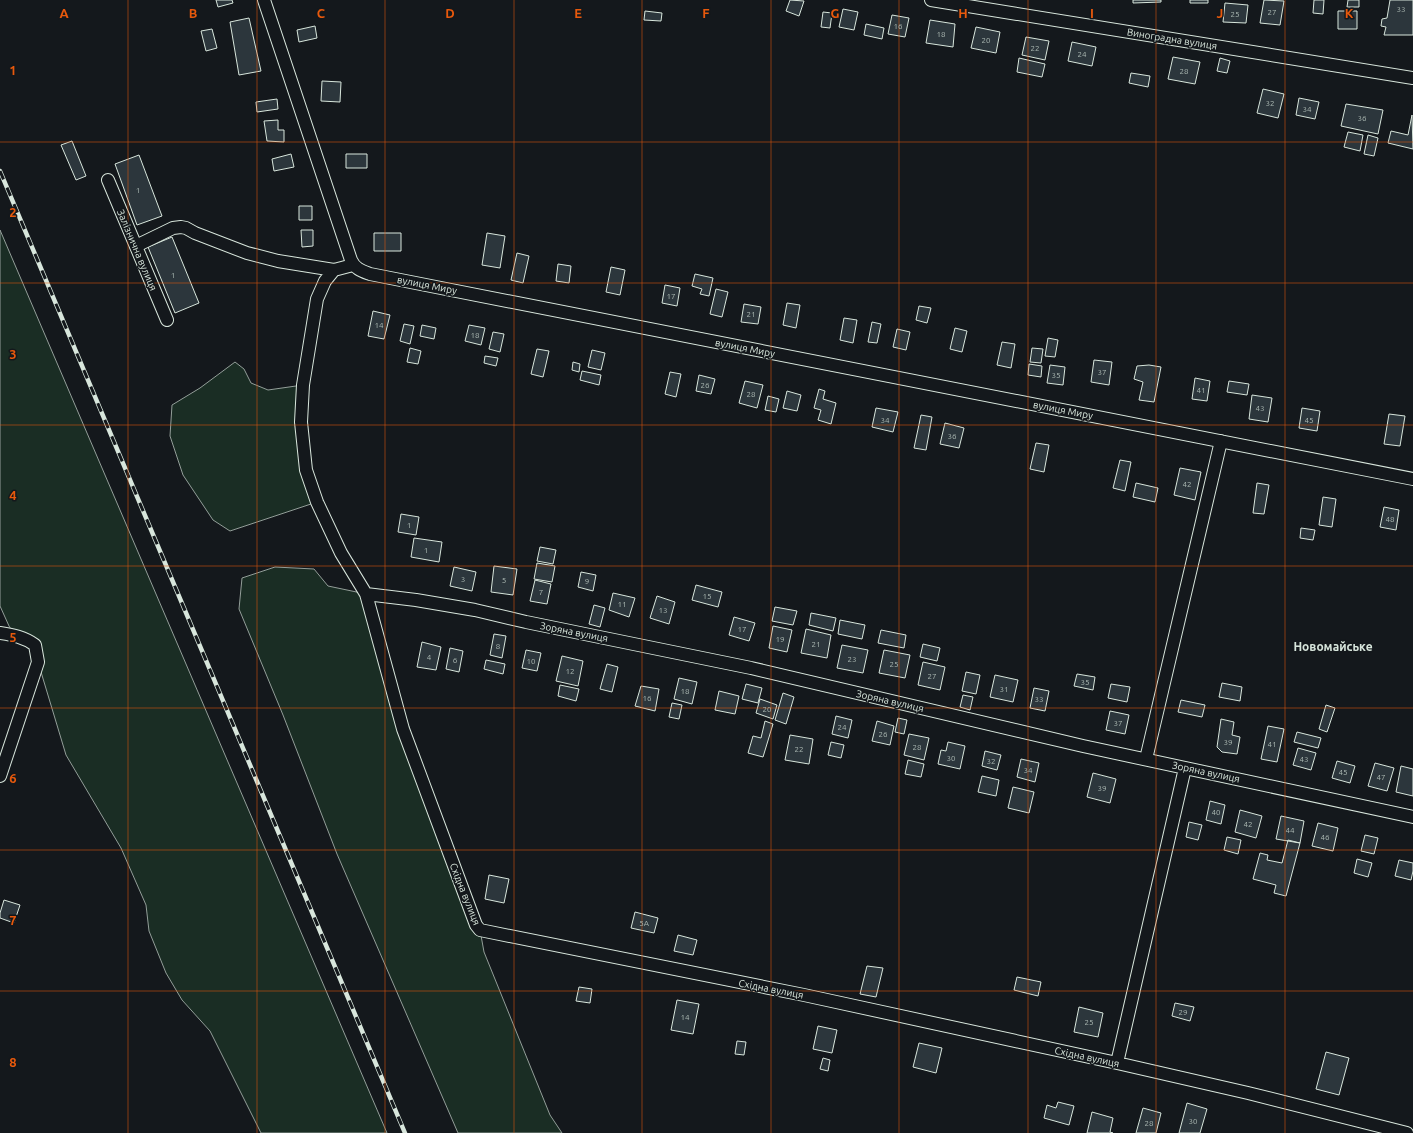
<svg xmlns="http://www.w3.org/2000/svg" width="1413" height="1133" font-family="Ubuntu,sans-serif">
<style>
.green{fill:#1a2d24;stroke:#939e99}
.building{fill:#2c363c;stroke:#d8e6dc}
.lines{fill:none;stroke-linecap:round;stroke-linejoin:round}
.street-casing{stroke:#d8e6dc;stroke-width:14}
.street{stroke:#14181c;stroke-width:12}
.rail-casing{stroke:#d8e6dc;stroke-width:4.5}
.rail{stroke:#14181c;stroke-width:3;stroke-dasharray:9;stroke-linecap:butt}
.grid{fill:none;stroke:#e8590c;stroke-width:1;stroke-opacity:0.55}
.labels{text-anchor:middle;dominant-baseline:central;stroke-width:3;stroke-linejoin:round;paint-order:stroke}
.number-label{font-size:8px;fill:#adbab4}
.street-label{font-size:10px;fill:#d8e6dc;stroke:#14181c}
.quarter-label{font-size:12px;font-weight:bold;fill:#d8e6dc;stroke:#14181c}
.grid-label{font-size:13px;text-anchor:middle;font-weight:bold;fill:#e8590c;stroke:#14181c;stroke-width:3;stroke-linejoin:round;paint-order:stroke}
</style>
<rect width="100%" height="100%" fill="#14181c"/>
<path class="green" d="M0 230 387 1133H261L210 1031 182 1000 166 973 149 931 146 905 121 848 66 755 38 662 35 645 15 635 9 626 0 606Z
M235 362 244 369 251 383 268 390 303 385 301 422 317 502 230 531 213 520 183 475 170 436 172 405 200 388Z
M275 567 314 569 328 586 366 594 403 729 480 930 484 952 550 1115 562 1133H458L337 854 283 715 239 609 242 578Z"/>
<path class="building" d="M216 0H232L233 3 218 7Z
M790 0 804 1 799 16 786 11Z
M1133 0H1161V2L1133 3Z
M1190 0H1208V3H1190Z
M1264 0 1284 1 1280 25 1260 23Z
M1314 0H1324L1323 14 1313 13Z
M1348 0H1359V7H1347Z
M1390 0H1413V35H1384L1386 27 1381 26 1382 19 1387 18Z
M1225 3 1248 5 1246 23 1223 22Z
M843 9 858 12 854 30 839 27Z
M645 11 662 13 661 21 644 20Z
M1338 11H1357V29H1338Z
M823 12 832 13 830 28 821 27Z
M892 15 909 18 905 37 888 34Z
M249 18 261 71 239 75 230 22Z
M930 20 955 24 953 47 926 43Z
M866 24 884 28 882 39 864 35Z
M315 26 317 38 299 42 297 30Z
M976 27 1000 32 996 53 971 48Z
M212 29 217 48 206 51 201 31Z
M1026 37 1049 41 1045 60 1022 55Z
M1072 42 1096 47 1092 66 1068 61Z
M1173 57 1200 62 1195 84 1168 79Z
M1019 58 1045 64 1042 77 1017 72Z
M1220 58 1230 61 1227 73 1217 71Z
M1131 73 1150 76 1148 87 1129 83Z
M322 81 341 82 340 102 321 101Z
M1263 89 1284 94 1278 118 1257 113Z
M1299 98 1319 102 1315 119 1296 115Z
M277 99 278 109 257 112 256 102Z
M1346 104 1383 110 1378 134 1341 126Z
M1412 115 1413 149 1388 143 1391 131 1408 135Z
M278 120V130H284V142L267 141 264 121Z
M1348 132 1363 135 1360 151 1344 147Z
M1368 135 1378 138 1374 156 1364 154Z
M72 141 86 176 76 180 61 145Z
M291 154 294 167 274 171 272 159Z
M346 154H367V168H346Z
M139 155 162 216 137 225 115 164Z
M299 206H312V220H299Z
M301 230H313V246L302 247Z
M374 233H401V251H374Z
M487 233 505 236 500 268 482 265Z
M172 237 199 303 175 313 148 247Z
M517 253 529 256 523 283 511 280Z
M558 264 571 266 569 283 556 281Z
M611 267 625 270 620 295 606 292Z
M695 274 713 278 709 296 700 294 702 289 692 286Z
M665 285 680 288 677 306 662 303Z
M716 289 728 292 722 317 710 314Z
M787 303 800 305 796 328 783 325Z
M744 304 761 307 758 324 741 322Z
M919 306 931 308 927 323 916 320Z
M373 311 390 315 384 339 368 336Z
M844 318 857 320 853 343 840 340Z
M872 322 881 324 877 343 868 342Z
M404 324 414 326 410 344 400 341Z
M422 325 436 328 434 339 420 336Z
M469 325 485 328 481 345 465 341Z
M955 328 967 331 962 352 950 349Z
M897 329 910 332 906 350 893 347Z
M493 332 504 334 500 352 489 349Z
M1048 338 1058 340 1055 357 1045 356Z
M1002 342 1015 344 1011 368 997 365Z
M410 348 421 351 418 364 407 362Z
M1032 348 1043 349 1041 363 1030 362Z
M537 349 549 351 543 377 531 374Z
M592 350 605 353 601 370 588 367Z
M485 356 498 358 496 366 484 363Z
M1094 360 1112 362 1109 385 1091 382Z
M573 362 580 364 579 372 572 370Z
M1029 364 1042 366 1041 377 1028 375Z
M1050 365 1065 367 1063 385 1047 383Z
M1149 365 1161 367 1154 402 1139 400 1143 382 1134 379 1137 366Z
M582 371 601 375 599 385 580 380Z
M670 372 681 374 676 397 665 394Z
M699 375 715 379 711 394 696 391Z
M1195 378 1210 381 1207 401 1192 399Z
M745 381 763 385 757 408 739 403Z
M1229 381 1249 384 1247 395 1227 392Z
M819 389 825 391 823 399 836 403 831 424 818 420 821 410 814 408Z
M787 391 801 395 797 411 783 408Z
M1252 395 1272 398 1268 422 1249 419Z
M768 396 779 399 776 412 765 410Z
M876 408 898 412 893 432 872 427Z
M1302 408 1320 411 1317 431 1299 428Z
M1389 414 1405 416 1400 446 1384 444Z
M921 415 932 417 926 450 914 448Z
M945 423 964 428 959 448 940 444Z
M1036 443 1049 445 1044 472 1030 469Z
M1120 460 1131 462 1125 491 1113 488Z
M1180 468 1201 472 1195 500 1174 495Z
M1136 483 1158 488 1155 502 1133 497Z
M1257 483 1269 485 1264 514 1253 513Z
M1323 497 1336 499 1332 527 1319 525Z
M1384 507 1399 510 1396 530 1380 527Z
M401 514 419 517 416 535 398 532Z
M1301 528 1315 530 1313 540 1300 538Z
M414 538 442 542 439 562 411 557Z
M540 547 556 550 553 564 537 561Z
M537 563 555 566 552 582 534 579Z
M494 566 517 569 513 595 491 592Z
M454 567 476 572 472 591 450 586Z
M581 572 596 575 593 591 578 587Z
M535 580 551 584 547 604 530 601Z
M696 585 722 592 718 607 692 600Z
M613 593 635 598 629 617 609 610Z
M657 596 675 602 669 624 650 618Z
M594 605 605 608 600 627 589 624Z
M775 607 797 611 793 625 772 621Z
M811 613 836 618 833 631 809 625Z
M734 617 755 623 749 641 729 635Z
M840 620 865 625 862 639 838 634Z
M773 626 792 630 787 652 769 648Z
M806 629 831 635 827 658 801 653Z
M881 630 906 635 904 648 878 643Z
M494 634 506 636 502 658 490 655Z
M422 642 441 647 436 670 417 667Z
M923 644 940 648 937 661 920 657Z
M842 645 868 650 863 673 837 668Z
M450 648 463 651 459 672 446 669Z
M526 650 541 653 537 671 522 668Z
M884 650 910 655 905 678 879 673Z
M562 656 583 661 578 686 556 681Z
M486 660 505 664 503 674 484 669Z
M923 662 945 667 940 690 918 685Z
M607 664 618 667 612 692 600 689Z
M966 672 980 675 976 694 962 691Z
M1077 674 1095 677 1093 690 1074 686Z
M995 675 1018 680 1013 702 990 697Z
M679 678 697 682 692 704 674 699Z
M1222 683 1242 687 1240 701 1219 697Z
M746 684 762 688 758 703 742 699Z
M1111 684 1130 687 1127 702 1108 698Z
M560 685 579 689 576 701 558 696Z
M641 686 659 689 655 711 635 706Z
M1034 688 1049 691 1045 711 1030 708Z
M719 691 739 696 735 714 715 710Z
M783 693 794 697 786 724 775 720Z
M963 695 973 697 970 710 960 707Z
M760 699 777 705 773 719 756 713Z
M1181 700 1205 705 1202 717 1178 712Z
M672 703 682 705 679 719 669 717Z
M1326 705 1335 708 1327 732 1319 729Z
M1110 711 1129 715 1125 734 1106 730Z
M836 716 852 720 848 738 832 734Z
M898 718 907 720 904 734 895 732Z
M1221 719 1234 722 1232 735 1240 737 1237 754 1222 752 1217 747Z
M765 721 773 724 763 757 748 753 753 736 761 738Z
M877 721 894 726 890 745 872 741Z
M1268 726 1284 729 1277 762 1261 759Z
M1297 732 1321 738 1318 748 1294 742Z
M909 734 929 738 924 760 904 755Z
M790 735 813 739 809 764 785 760Z
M831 742 844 745 841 758 828 755Z
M948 742 965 746 960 769 938 764 941 750 946 751Z
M1298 748 1316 753 1311 770 1293 765Z
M985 751 1001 755 997 770 982 766Z
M1021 759 1039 763 1035 782 1017 777Z
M908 760 924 764 921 777 905 774Z
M1337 761 1355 766 1350 783 1332 778Z
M1375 763 1394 768 1387 791 1368 786Z
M1401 766 1413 769V796L1396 792Z
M1093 773 1116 779 1110 803 1087 797Z
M982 776 999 780 996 796 978 792Z
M1013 787 1034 792 1029 813 1008 808Z
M1210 801 1225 805 1221 824 1206 820Z
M1240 810 1262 816 1256 838 1235 832Z
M1281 816 1304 821 1300 843 1276 839Z
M1189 822 1202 825 1198 840 1186 837Z
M1318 823 1338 828 1333 851 1312 846Z
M1365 835 1378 838 1374 854 1361 851Z
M1227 837 1241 840 1238 854 1224 850Z
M1288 840 1300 843 1286 896 1274 893 1276 885 1253 879 1260 853 1268 855 1267 860 1282 863Z
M1357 859 1372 863 1368 877 1354 873Z
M1399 860 1413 863V871L1411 880 1395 876Z
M489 875 509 879 504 903 485 899Z
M4 900 20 905 14 923 0 918V913Z
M635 912 658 918 654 933 631 928Z
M678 935 697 940 693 955 674 951Z
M867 966 883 968 876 997 860 994Z
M1017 977 1041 982 1038 996 1014 990Z
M579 987 592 989 590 1003 576 1001Z
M677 1000 699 1004 693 1034 671 1030Z
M1175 1003 1194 1007 1190 1021 1172 1016Z
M1079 1007 1103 1013 1098 1037 1074 1032Z
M818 1026 837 1030 832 1053 813 1049Z
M737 1041 746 1042 744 1055 735 1054Z
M919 1043 942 1048 936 1073 913 1067Z
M1326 1052 1349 1058 1339 1095 1316 1089Z
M823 1058 830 1060 828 1071 820 1069Z
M1058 1102 1074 1106 1069 1125 1044 1118 1047 1105 1056 1108Z
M1187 1103 1207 1109 1200 1133H1179Z
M1143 1108 1161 1113 1156 1133H1136Z
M1092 1112 1113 1118 1110 1132 1113 1133H1087Z"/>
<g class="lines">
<g class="street-casing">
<path id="street" d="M264 0 351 260C355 269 362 271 370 274L1413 479
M931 0 1413 78
M108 180 167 320
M136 246 173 228 181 227 186 228 195 233 247 253 278 261 334 270 353 265
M334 270 325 281 317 299 303 385 301 422 306 470 317 502 341 553 366 594 403 729 476 925 480 930 804 995 1117 1063 1248 1093 1407 1133
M366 594 416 600 475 610 526 622 751 668 1083 746 1413 817
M0 633C13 635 24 637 35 645L38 662 0 776
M1146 759 1221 441
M1117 1063 1185 768"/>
</g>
<use href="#street" class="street"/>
<g class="rail-casing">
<path id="rail" d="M0 171 405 1133"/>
</g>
<use href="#rail" class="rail"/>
</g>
<path class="grid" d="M128 0V1133M257 0V1133M385 0V1133M514 0V1133M642 0V1133M771 0V1133M899 0V1133M1028 0V1133M1156 0V1133M1285 0V1133M0 142H1413M0 283H1413M0 425H1413M0 566H1413M0 708H1413M0 850H1413M0 991H1413"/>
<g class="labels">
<g class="number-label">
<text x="1401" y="9">33</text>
<text x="1272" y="12">27</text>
<text x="1235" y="14">25</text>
<text x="898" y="26">16</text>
<text x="941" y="34">18</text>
<text x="986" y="40">20</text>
<text x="1035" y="48">22</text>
<text x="1082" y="54">24</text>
<text x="1184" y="71">28</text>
<text x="1270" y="103">32</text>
<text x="1307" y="109">34</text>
<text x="1362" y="118">36</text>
<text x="138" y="190">1</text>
<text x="173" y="275">1</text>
<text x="671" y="296">17</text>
<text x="751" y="314">21</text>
<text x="379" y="325">14</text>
<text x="475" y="335">18</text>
<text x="1102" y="372">37</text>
<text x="1056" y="375">35</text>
<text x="705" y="385">26</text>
<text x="1201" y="390">41</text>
<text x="751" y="394">28</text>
<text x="1260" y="408">43</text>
<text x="885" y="420">34</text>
<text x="1309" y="420">45</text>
<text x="952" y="436">36</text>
<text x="1187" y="484">42</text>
<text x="1390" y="519">48</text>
<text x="409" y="525">1</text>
<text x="426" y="550">1</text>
<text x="463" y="579">3</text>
<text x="504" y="580">5</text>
<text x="587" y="581">9</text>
<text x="541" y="592">7</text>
<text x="707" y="596">15</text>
<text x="622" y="604">11</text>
<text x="663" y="610">13</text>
<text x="742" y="629">17</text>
<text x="780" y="639">19</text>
<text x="816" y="644">21</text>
<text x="498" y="646">8</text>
<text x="429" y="657">4</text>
<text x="852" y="659">23</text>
<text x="455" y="660">6</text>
<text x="531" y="661">10</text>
<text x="894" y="664">25</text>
<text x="570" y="671">12</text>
<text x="932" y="676">27</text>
<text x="1085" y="682">35</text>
<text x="1004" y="689">31</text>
<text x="685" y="691">18</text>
<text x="647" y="698">16</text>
<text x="1039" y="699">33</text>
<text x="767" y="709">20</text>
<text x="1118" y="723">37</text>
<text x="842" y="727">24</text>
<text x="883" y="734">26</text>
<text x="1228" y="742">39</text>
<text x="1272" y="744">41</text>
<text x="917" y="747">28</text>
<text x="799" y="749">22</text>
<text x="951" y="758">30</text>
<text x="1304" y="759">43</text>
<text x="991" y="761">32</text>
<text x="1028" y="770">34</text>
<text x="1343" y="772">45</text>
<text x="1381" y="777">47</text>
<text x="1102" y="788">39</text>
<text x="1216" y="812">40</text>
<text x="1248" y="824">42</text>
<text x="1290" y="830">44</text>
<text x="1325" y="837">46</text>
<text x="644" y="923">5А</text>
<text x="1183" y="1012">29</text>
<text x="685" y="1017">14</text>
<text x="1089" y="1022">25</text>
<text x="1193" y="1121">30</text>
<text x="1149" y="1123">28</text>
</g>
<g class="street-label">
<text transform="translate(1172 39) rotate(9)">Виноградна вулиця</text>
<text transform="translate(137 250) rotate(67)">Залізнична вулиця</text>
<text transform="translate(427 285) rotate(11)">вулиця Миру</text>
<text transform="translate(745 348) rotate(11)">вулиця Миру</text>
<text transform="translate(1063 410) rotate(11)">вулиця Миру</text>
<text transform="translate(574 632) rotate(11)">Зоряна вулиця</text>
<text transform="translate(890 701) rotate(13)">Зоряна вулиця</text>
<text transform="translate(1206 772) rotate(12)">Зоряна вулиця</text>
<text transform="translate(465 894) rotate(68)">Східна вулиця</text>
<text transform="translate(771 989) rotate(11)">Східна вулиця</text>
<text transform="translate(1087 1057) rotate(12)">Східна вулиця</text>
</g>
<g class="quarter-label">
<text x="1333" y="646">Новомайське</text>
</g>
</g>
<g class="grid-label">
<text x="64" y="18">A</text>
<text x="193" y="18">B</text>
<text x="321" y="18">C</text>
<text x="450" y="18">D</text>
<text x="578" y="18">E</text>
<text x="706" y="18">F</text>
<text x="835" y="18">G</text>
<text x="963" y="18">H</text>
<text x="1092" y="18">I</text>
<text x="1220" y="18">J</text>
<text x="1349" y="18">K</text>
<text x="13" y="75">1</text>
<text x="13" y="217">2</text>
<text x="13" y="359">3</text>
<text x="13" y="500">4</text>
<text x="13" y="642">5</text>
<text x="13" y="783">6</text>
<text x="13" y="925">7</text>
<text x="13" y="1067">8</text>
</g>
</svg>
